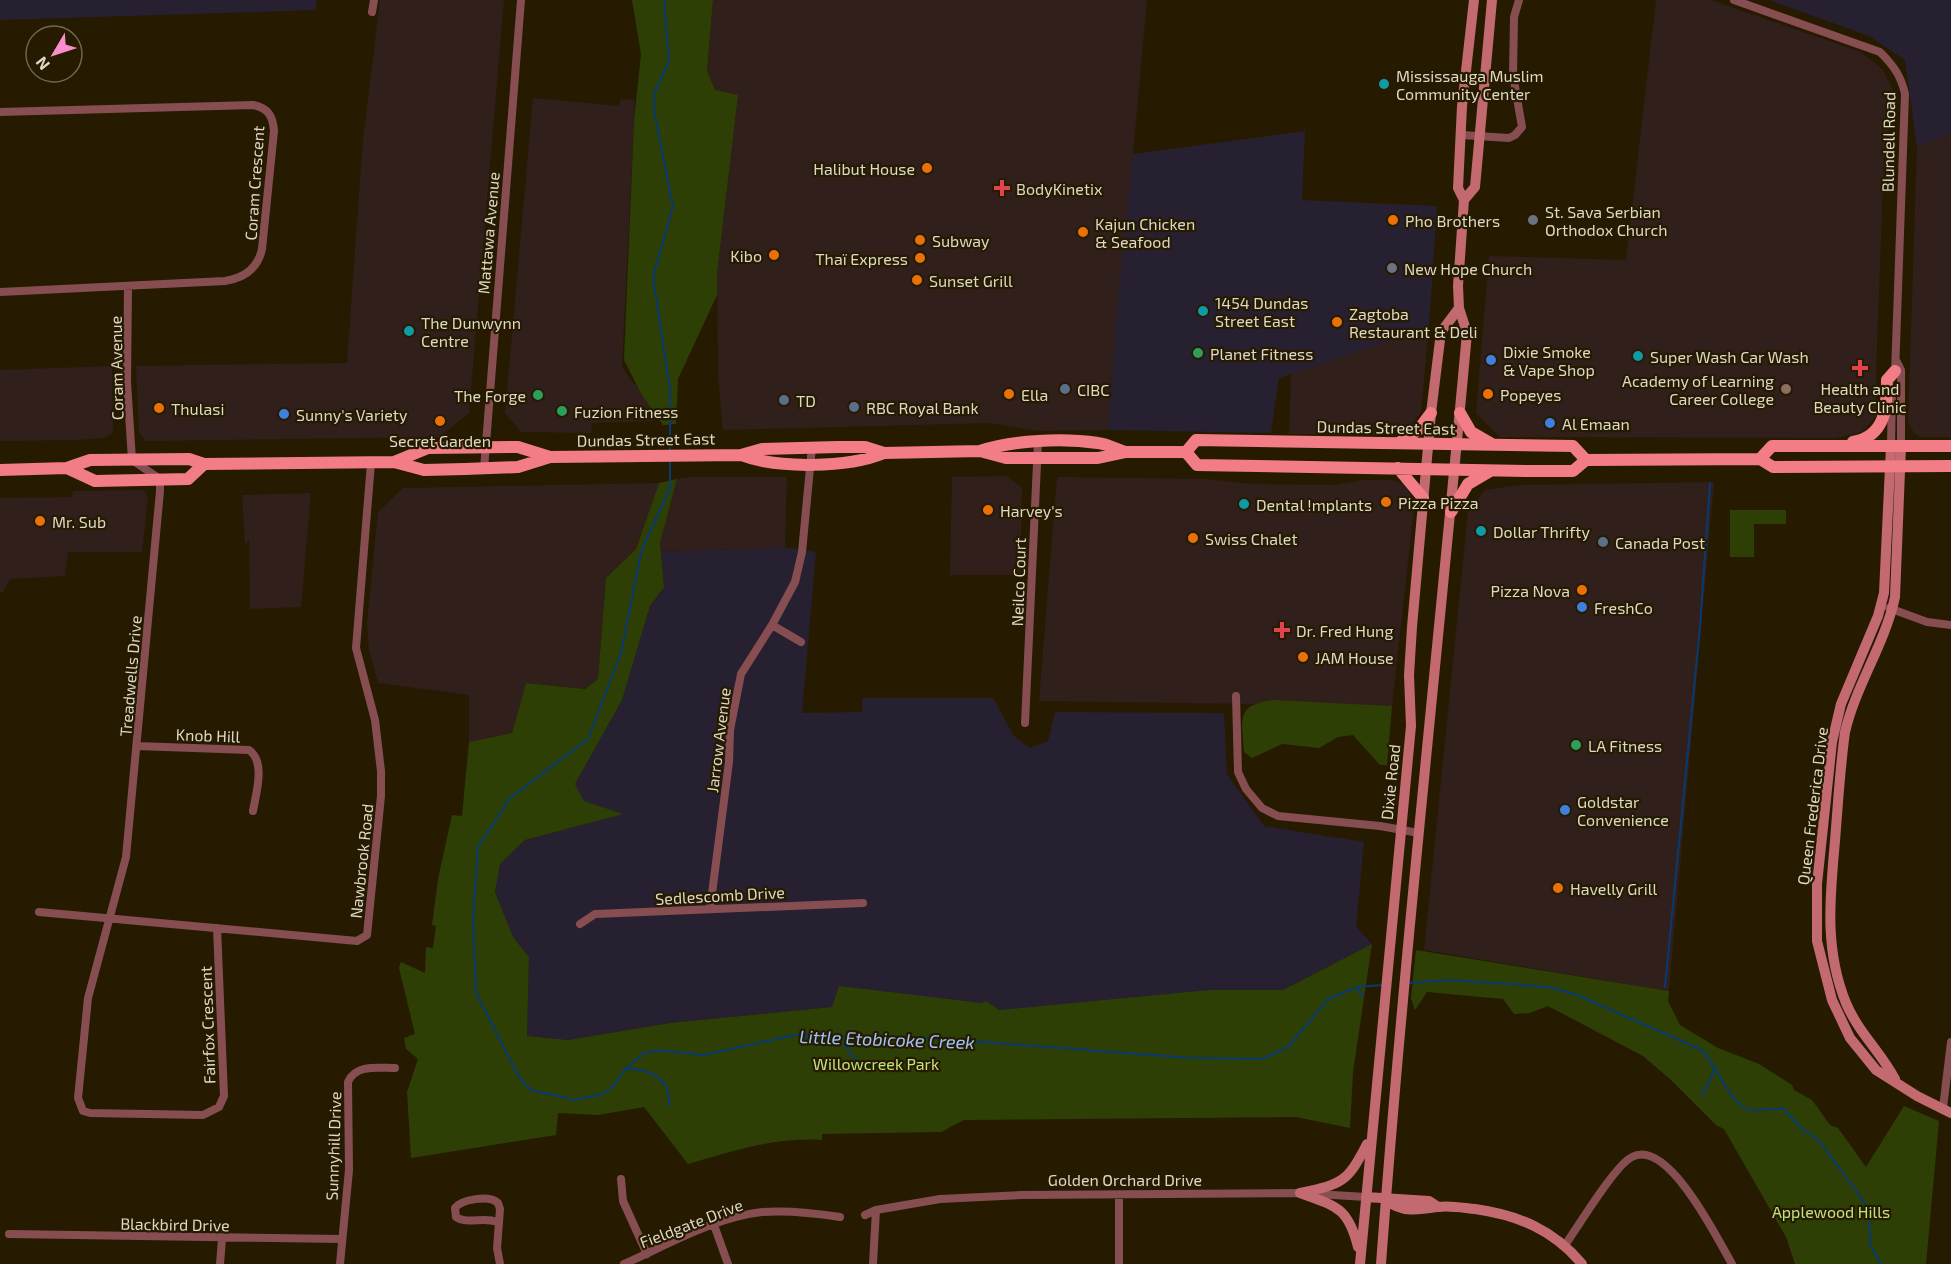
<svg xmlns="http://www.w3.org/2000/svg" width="1951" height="1264" font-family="'Exo 2',sans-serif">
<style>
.commercial{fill:#311f1b}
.industrial{fill:#272030}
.green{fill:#2e3f06}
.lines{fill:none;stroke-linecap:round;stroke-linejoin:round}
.stream{stroke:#083a72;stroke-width:2}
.street{stroke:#874e52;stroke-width:8}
.secondary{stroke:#c36970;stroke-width:10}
.primary{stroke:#f27d87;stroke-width:12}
.culture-dot{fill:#0f9aa8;stroke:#261b00;stroke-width:2}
.food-dot{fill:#e8710a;stroke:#261b00;stroke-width:2}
.health-dot{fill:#e0444e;stroke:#261b00;stroke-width:2}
.worship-dot{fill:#6b7280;stroke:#261b00;stroke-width:2}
.leisure-dot{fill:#2e9e5b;stroke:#261b00;stroke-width:2}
.shop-dot{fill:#3f7fe0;stroke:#261b00;stroke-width:2}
.service-dot{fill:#5c6f8a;stroke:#261b00;stroke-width:2}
.education-dot{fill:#8d6e63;stroke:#261b00;stroke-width:2}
.labels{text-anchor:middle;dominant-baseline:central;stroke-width:4.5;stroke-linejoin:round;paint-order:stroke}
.poi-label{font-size:16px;fill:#ded8c7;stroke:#261b00;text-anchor:start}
.street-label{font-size:16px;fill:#ded8c7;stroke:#261b00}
.park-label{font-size:16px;fill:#bfe57c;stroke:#261b00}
.water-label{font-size:18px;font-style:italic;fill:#9ec5f8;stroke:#261b00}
</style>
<rect width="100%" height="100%" fill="#261b00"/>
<path class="commercial" d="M380 0H504L469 413 439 437 146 441 139 432 136 366 347 363 363 140Z
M713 0H1147L1108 430 1038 431 989 423 723 430 718 375 717 274 738 95 715 90 707 71Z
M1656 0H1711L1861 52 1883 70 1895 94 1884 156 1876 373 1877 415 1862 432 1835 438 1500 437 1476 413 1489 256 1626 260Z
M533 98 619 106 620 99 635 100 622 367 633 383 648 390 654 421 592 423 591 433 521 432 505 413Z
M1951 134V437H1920L1914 433 1908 422 1917 147Z
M1429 327 1421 412 1408 429 1392 435 1289 434 1291 372Z
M112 366 113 433 104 438 77 440 0 441V370Z
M1006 476 1022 488 1020 575H950L952 477Z
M690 477H787L785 547 661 552 660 543 677 479Z
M1057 477 1207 479 1252 484 1335 485 1363 480H1392L1403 484 1413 498 1414 507 1392 706 1039 701Z
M1714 482 1669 991 1424 950 1468 511 1485 490 1518 485Z
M659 483 636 549 606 578 598 679 585 689 526 683 512 733 469 742V695L378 683 369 650 367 622 378 512 403 488Z
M143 490 148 496 142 552H68L65 576 10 579 3 592H0V498L72 497 73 491Z
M311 493 301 607 250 609 249 539 245 545 242 495Z"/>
<path class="industrial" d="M0 0H316V10L0 20Z
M1769 0H1951V134L1917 147 1905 60 1869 36Z
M1305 131 1302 200 1437 206 1429 327 1279 378 1271 433 1108 430 1118 298 1133 154Z
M785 547 816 552 802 713 862 712V698H993L1014 736 1030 748 1048 741 1055 712 1224 713 1227 774 1264 826 1364 842 1356 927 1372 944 1283 990 999 1010 986 1001 981 1003 833 1007 670 1023 568 1040 527 1036 529 957 513 937 495 892 500 864 525 840 622 814 584 801 575 784 622 700 650 606 664 587 661 552Z"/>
<path class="green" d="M632 0H713L707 71 715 90 738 95 717 274V295L678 379 676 424 663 425 642 395 624 360 634 121 641 54Z
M677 479 660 543 664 587 650 606 622 700 575 784 584 801 623 814 525 840 500 864 495 892 513 937 529 957 527 1036 568 1040 670 1023 832 1007 839 986 981 1003 986 1001 999 1010 1210 990H1283L1372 944 1353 1072 1350 1128 1296 1117 964 1120 941 1132 822 1134V1140C775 1137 732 1151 688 1164L644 1107 598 1115 558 1113 556 1135 411 1158 407 1092 418 1059 406 1049 404 1038 415 1034 399 968 401 962 425 973 426 947 433 948 436 926 432 925 438 879 452 815 462 816 469 742 512 733 526 683 585 689 598 679 606 578 636 549 659 483Z
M1730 510H1786V524H1754V557H1730Z
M1272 700 1392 706 1387 765H1380L1353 735 1338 737 1319 748 1282 744 1252 758 1244 752C1242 721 1235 705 1272 700Z
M1416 950 1669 991 1668 1001 1680 1025 1718 1048 1759 1064 1792 1085 1794 1090 1812 1100 1830 1125 1838 1128 1866 1167 1904 1106 1939 1121 1926 1264H1795L1786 1237 1724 1129 1716 1125 1671 1080 1643 1056 1548 1006 1530 1013 1514 1014 1503 999 1427 992 1415 1010 1411 998Z"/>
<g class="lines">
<path class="stream" d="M664 0 669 61 654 94V111L673 207 653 277 670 390V453
M670 461V488L641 552 621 653 588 739 509 799 478 847 473 921 476 993 519 1077 531 1090 575 1100 603 1094 615 1084 625 1069 644 1053 659 1050 703 1055 795 1035 943 1039 1190 1058 1262 1059 1288 1047 1328 999 1357 987 1382 985
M1409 983 1453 980 1549 987 1577 995 1702 1050C1716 1065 1732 1108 1751 1110 1762 1111 1773 1108 1784 1109L1803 1130 1818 1140 1855 1189 1869 1211 1870 1244 1881 1264
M1357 987 1363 997
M1665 987 1700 627 1710 483
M802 1036 845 1045 863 1070
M625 1069C651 1069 671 1078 669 1106
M1702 1096 1716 1067"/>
<path class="street" d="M1734 0 1880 52C1894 66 1901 76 1905 94L1895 373
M372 12 374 0
M0 112 253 105C268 108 273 116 274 131L262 249C258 268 244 278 225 281L0 292
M1462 135 1509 138 1515 135 1522 127 1513 75 1514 17 1519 0
M128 287 127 382 132 460 160 479V491L126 857 88 998 78 1098 83 1111 90 1113 203 1115 219 1107 224 1096 217 928
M1897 362 1901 370V446
M1891 446 1892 391
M484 469 521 0
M1889 608 1927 622 1951 625
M772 625 801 642
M1236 696 1238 772 1246 789 1262 808 1278 816 1380 826 1419 833
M1025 723 1038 442
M137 746 249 750C266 762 256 793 253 811
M710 909 729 762 730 730 741 674 772 625 795 582 802 552 812 447
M39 912 357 941 367 935 381 796V771L375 720 356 648 371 463
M580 924 595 914 863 903
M1943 1108 1951 1042
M621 1179 623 1201 647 1254
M865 1215 876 1210 940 1199 1021 1195 1300 1193 1366 1197
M497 1222C484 1216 467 1225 456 1217L455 1208C462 1199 489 1195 498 1203L500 1209 497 1248 500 1264
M714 1225 728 1264
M9 1234 341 1239
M1565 1245C1578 1227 1615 1165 1632 1157 1668 1138 1717 1238 1732 1264
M220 1264 222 1239
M340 1264 349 1170 348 1082C356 1064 378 1068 395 1068
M624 1264C667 1245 715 1217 762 1212 788 1210 815 1213 840 1217
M873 1264 876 1210
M1119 1264V1196"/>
<path class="secondary" d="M1464 200 1475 187 1492 0
M1891 446 1884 593 1878 616 1841 704 1832 742 1817 884V941L1832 1000 1850 1038 1876 1070 1917 1096 1951 1113
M1895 1079C1881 1052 1858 1032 1846 1003 1824 949 1830 897 1835 841 1838 804 1840 768 1845 732 1856 685 1885 644 1895 597L1901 446
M1300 1193C1342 1184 1347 1183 1367 1144
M1300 1193C1336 1206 1348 1207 1358 1247
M1366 1197 1429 1201 1438 1207
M1386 1200C1402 1213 1419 1210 1438 1207 1449 1205 1464 1208 1475 1209 1518 1215 1554 1230 1582 1264
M1360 1264 1411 726 1409 675 1412 627 1431 413 1441 332 1459 308
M1381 1264C1404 953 1439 643 1467 333L1459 308 1458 286 1464 200 1458 188 1462 106 1474 0"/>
<path class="primary" d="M1460 413 1471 432 1490 443
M1853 442C1886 436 1887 407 1887 380L1895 371
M1399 443 1419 429 1431 413
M980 451C1013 440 1063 438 1098 443 1107 444 1116 449 1125 452
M1186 452 1196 440 1573 446 1586 460
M741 455C777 469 848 468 884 453
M1760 459 1772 446H1951
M394 462 428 448 518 447 550 457
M67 468 95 481 188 479 204 464
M1398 468 1423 498
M0 470 67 468 90 460 189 459 204 464 394 462 424 470 465 469 518 467 550 457 741 455 762 449 838 447H865L884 453 980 451 1006 458H1098L1126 452H1186L1197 465 1528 471H1573L1586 460 1760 459 1773 467 1951 466
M1451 512 1468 484 1490 471"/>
</g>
<g class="culture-dot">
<circle cx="1384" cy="84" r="6"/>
<circle cx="1203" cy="311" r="6"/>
<circle cx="409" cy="331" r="6"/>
<circle cx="1638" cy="356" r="6"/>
<circle cx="1244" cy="504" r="6"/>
<circle cx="1481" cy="531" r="6"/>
</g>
<g class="food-dot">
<circle cx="927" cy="168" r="6"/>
<circle cx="1393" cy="220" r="6"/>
<circle cx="1083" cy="232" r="6"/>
<circle cx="920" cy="240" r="6"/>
<circle cx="774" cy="255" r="6"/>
<circle cx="920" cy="258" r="6"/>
<circle cx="917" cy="280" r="6"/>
<circle cx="1337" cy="322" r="6"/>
<circle cx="1009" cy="394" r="6"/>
<circle cx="1488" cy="394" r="6"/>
<circle cx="159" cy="408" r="6"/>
<circle cx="440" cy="421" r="6"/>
<circle cx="1386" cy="502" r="6"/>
<circle cx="988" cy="510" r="6"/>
<circle cx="40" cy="521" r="6"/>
<circle cx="1193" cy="538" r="6"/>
<circle cx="1582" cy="590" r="6"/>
<circle cx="1303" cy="657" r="6"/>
<circle cx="1558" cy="888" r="6"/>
</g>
<g class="health-dot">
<path d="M999 179h6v6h6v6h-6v6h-6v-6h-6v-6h6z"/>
<path d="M1857 359h6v6h6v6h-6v6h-6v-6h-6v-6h6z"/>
<path d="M1279 621h6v6h6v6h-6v6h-6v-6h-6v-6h6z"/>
</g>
<g class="worship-dot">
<circle cx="1533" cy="220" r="6"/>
<circle cx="1392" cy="268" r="6"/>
</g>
<g class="leisure-dot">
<circle cx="1198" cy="353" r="6"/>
<circle cx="538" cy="395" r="6"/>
<circle cx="562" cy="411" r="6"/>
<circle cx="1576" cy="745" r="6"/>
</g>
<g class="shop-dot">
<circle cx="1491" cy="360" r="6"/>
<circle cx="284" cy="414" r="6"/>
<circle cx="1550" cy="423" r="6"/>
<circle cx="1582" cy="607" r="6"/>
<circle cx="1565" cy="810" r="6"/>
</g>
<g class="service-dot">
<circle cx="1065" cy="389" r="6"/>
<circle cx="784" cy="400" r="6"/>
<circle cx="854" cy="407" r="6"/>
<circle cx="1603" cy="542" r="6"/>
</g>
<circle class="education-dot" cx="1786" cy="389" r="6"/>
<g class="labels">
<g class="poi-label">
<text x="1396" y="75">Mississauga Muslim<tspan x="1396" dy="18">Community Center</tspan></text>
<text x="915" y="168" text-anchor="end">Halibut House</text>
<text x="1016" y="188">BodyKinetix</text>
<text x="1545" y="211">St. Sava Serbian<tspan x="1545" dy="18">Orthodox Church</tspan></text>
<text x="1405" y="220">Pho Brothers</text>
<text x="1095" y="223">Kajun Chicken<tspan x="1095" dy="18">&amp; Seafood</tspan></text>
<text x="932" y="240">Subway</text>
<text x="762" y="255" text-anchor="end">Kibo</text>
<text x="908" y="258" text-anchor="end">Thaï Express</text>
<text x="1404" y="268">New Hope Church</text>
<text x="929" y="280">Sunset Grill</text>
<text x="1215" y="302">1454 Dundas<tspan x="1215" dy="18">Street East</tspan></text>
<text x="1349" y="313">Zagtoba<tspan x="1349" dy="18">Restaurant &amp; Deli</tspan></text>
<text x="421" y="322">The Dunwynn<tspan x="421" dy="18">Centre</tspan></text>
<text x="1503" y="351">Dixie Smoke<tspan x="1503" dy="18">&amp; Vape Shop</tspan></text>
<text x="1210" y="353">Planet Fitness</text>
<text x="1650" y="356">Super Wash Car Wash</text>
<text x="1774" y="380" text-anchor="end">Academy of Learning<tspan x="1774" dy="18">Career College</tspan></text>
<text x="1860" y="388" text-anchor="middle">Health and<tspan x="1860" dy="18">Beauty Clinic</tspan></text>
<text x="1077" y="389">CIBC</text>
<text x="1021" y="394">Ella</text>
<text x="1500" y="394">Popeyes</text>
<text x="526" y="395" text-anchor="end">The Forge</text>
<text x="796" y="400">TD</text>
<text x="866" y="407">RBC Royal Bank</text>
<text x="171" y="408">Thulasi</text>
<text x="574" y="411">Fuzion Fitness</text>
<text x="296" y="414">Sunny's Variety</text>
<text x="1562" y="423">Al Emaan</text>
<text x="440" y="440" text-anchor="middle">Secret Garden</text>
<text x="1398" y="502">Pizza Pizza</text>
<text x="1256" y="504">Dental !mplants</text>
<text x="1000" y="510">Harvey's</text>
<text x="52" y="521">Mr. Sub</text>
<text x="1493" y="531">Dollar Thrifty</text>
<text x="1205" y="538">Swiss Chalet</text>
<text x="1615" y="542">Canada Post</text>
<text x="1570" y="590" text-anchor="end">Pizza Nova</text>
<text x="1594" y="607">FreshCo</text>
<text x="1296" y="630">Dr. Fred Hung</text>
<text x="1315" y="657">JAM House</text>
<text x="1588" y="745">LA Fitness</text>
<text x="1577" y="801">Goldstar<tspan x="1577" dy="18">Convenience</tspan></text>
<text x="1570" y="888">Havelly Grill</text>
</g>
<g class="street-label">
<text transform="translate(1888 142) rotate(-89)">Blundell Road</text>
<text transform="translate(254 183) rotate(-86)">Coram Crescent</text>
<text transform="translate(488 233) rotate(-85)">Mattawa Avenue</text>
<text transform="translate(116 368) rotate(-91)">Coram Avenue</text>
<text transform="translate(1386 427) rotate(1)">Dundas Street East</text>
<text transform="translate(646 439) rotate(-1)">Dundas Street East</text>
<text transform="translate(1018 582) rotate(-88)">Neilco Court</text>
<text transform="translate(130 676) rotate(-85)">Treadwells Drive</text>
<text transform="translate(208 735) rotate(2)">Knob Hill</text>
<text transform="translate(718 740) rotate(-83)">Jarrow Avenue</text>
<text transform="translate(1390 782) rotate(-84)">Dixie Road</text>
<text transform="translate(1812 806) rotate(-83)">Queen Frederica Drive</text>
<text transform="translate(361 861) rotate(-84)">Nawbrook Road</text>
<text transform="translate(720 895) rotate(-3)">Sedlescomb Drive</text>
<text transform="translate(207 1025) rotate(-92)">Fairfox Crescent</text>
<text transform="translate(333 1146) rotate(-88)">Sunnyhill Drive</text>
<text x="1125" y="1179">Golden Orchard Drive</text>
<text transform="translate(691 1223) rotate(-21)">Fieldgate Drive</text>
<text transform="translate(175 1224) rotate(1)">Blackbird Drive</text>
</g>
<g class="park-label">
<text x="876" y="1063">Willowcreek Park</text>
<text x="1831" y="1211">Applewood Hills</text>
</g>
<g class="water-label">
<text transform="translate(887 1039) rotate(2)">Little Etobicoke Creek</text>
</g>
</g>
<g transform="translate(54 54) rotate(231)"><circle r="28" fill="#261b00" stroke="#706750" stroke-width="1.5"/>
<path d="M0-4.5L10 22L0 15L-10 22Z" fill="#f98fca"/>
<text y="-9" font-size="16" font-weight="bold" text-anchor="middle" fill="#ded8c7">N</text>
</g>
</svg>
